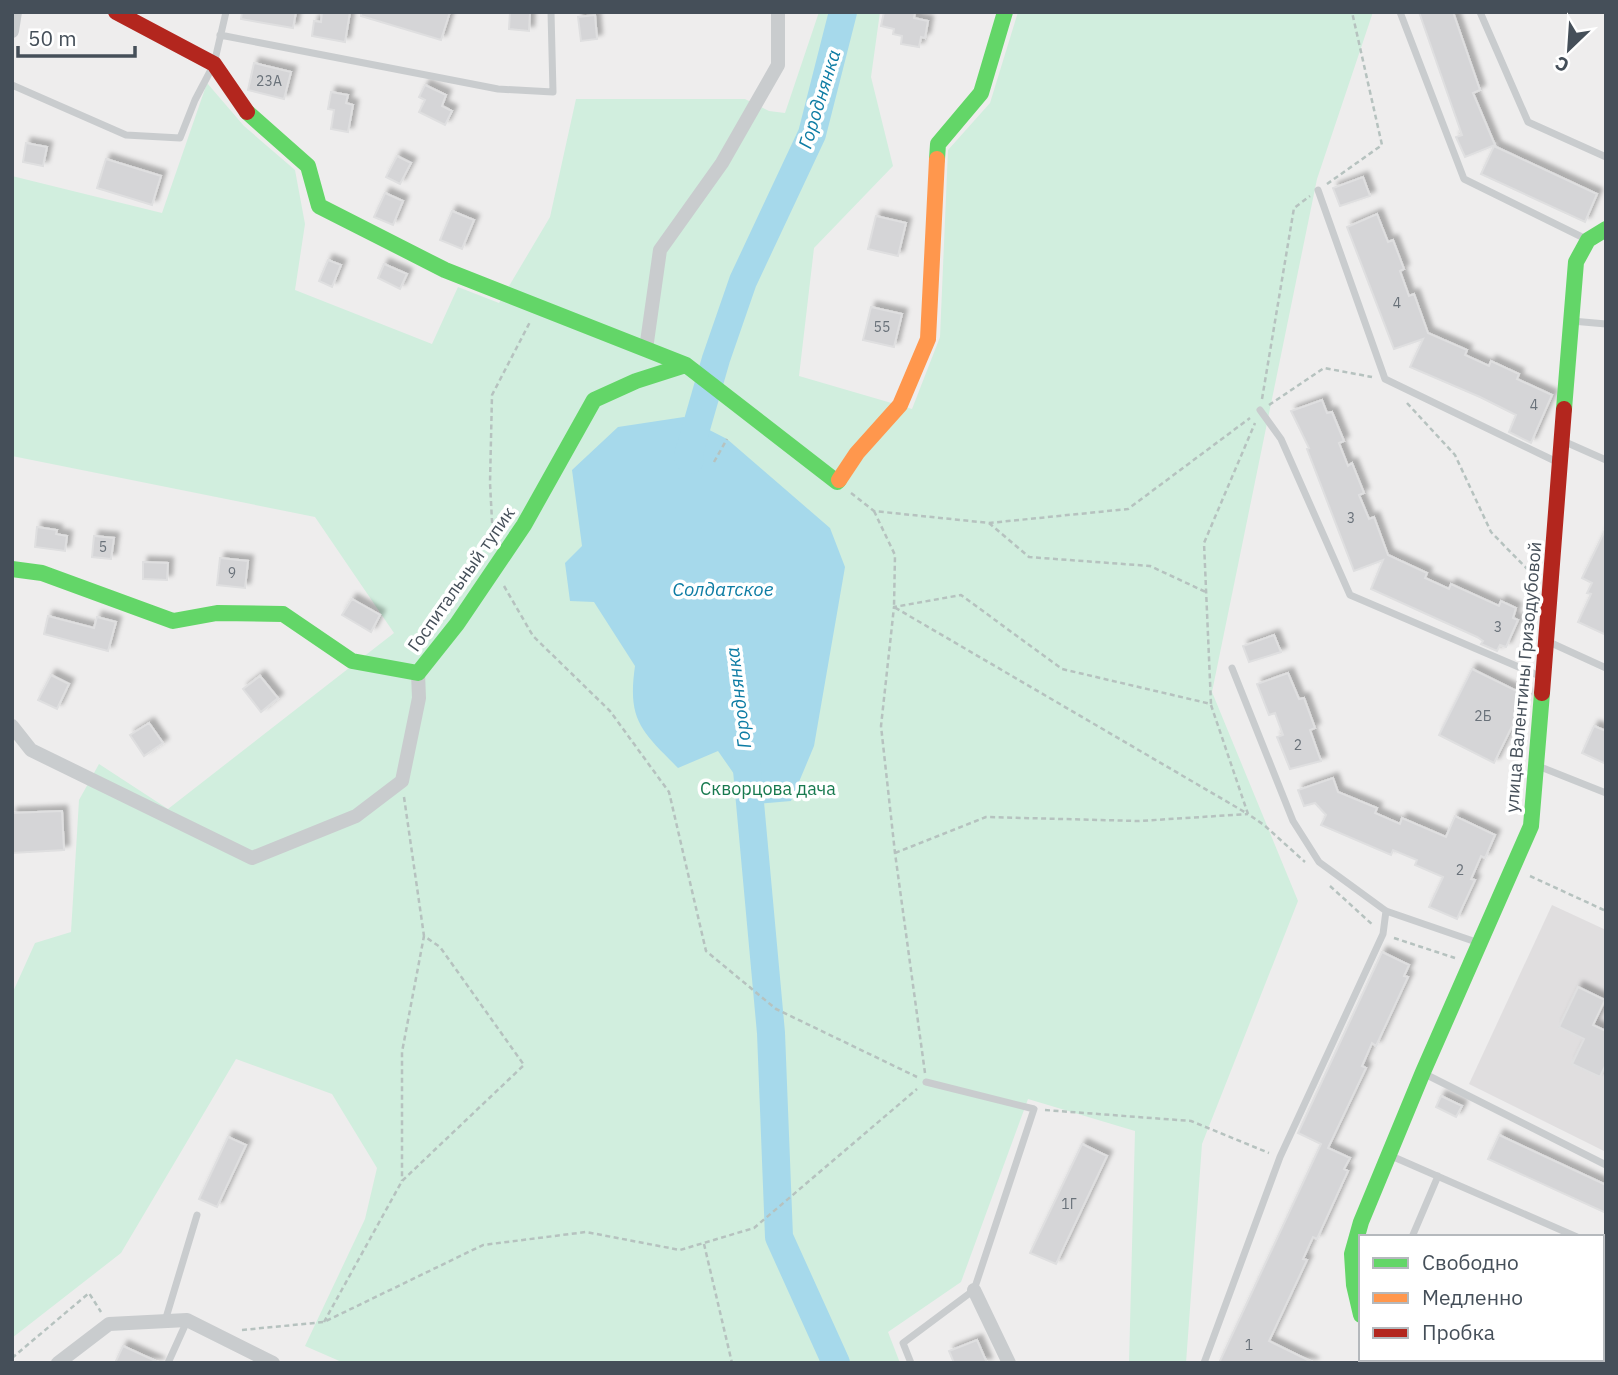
<svg xmlns="http://www.w3.org/2000/svg" width="1618" height="1375" font-family="'IBM Plex Sans',sans-serif">
<style>
.education{fill:#e0dedf}
.green{fill:#d1eede}
.water{fill:#a6d9eb}
.lines{fill:none;stroke-linecap:round;stroke-linejoin:round}
.river{stroke:#a6d9eb;stroke-width:28}
.building{fill:#d5d5d7;stroke:#dfdfe0;stroke-width:2;filter:url(#shadow)}
.path{stroke:#b6c2bf;stroke-width:2.5;stroke-dasharray:5 3.5;stroke-linecap:butt}
.lane{stroke:#c9ccce;stroke-width:7}
.street{stroke:#c9ccce;stroke-width:14}
.fast{stroke:#63d668;stroke-width:16}
.slow{stroke:#ff974d;stroke-width:16}
.jam{stroke:#b3261e;stroke-width:16}
.labels{text-anchor:middle;dominant-baseline:central;stroke-width:7;stroke-linejoin:round;paint-order:stroke}
.number-label{font-size:14px;fill:#6a727a}
.street-label{font-size:18px;fill:#454f59;stroke:#fff}
.park-label{font-size:18px;fill:#17794e;stroke:#fff}
.water-label{font-size:19px;font-style:italic;fill:#0d7ca4;stroke:#fff}
</style>
<defs>
<filter id="shadow"><feDropShadow dx="5" dy="-5" stdDeviation="2" flood-color="#0004"/></filter>
</defs>
<rect width="100%" height="100%" fill="#eeeded"/>
<path class="education" d="M1552 905 1606 930V1152L1469 1084Z"/>
<path class="green" d="M819 12H880L871 77 893 166 814 248 799 376 912 409 940 337 948 150 990 103 1018 12H1373L1317 179 1212 692 1298 901 1202 1144 1186 1363H1129L1135 1131 1028 1099 961 1282 888 1332 900 1363H344L305 1346 365 1219 377 1168 332 1094 236 1059 121 1253 12 1338V994L35 943 71 932 79 800 99 764 168 809 394 633 315 517 12 456V176L162 213 207 83 244 126 295 170 305 224 295 290 432 344 458 287 499 303 550 217 576 99H745L769 111 785 113Z"/>
<path class="water" d="M684 417 727 439 830 528 845 567 814 746 791 801 755 804 718 751 678 768C642 731 627 721 635 666L594 602 570 601 565 563 582 546 572 470 618 427Z"/>
<g class="lines">
<path class="river" d="M690 460 688 456 716 359 743 281 812 134 843 12
M746 759 771 1033 779 1237 836 1363"/>
</g>
<path class="building" d="M242 12H296L293 28 241 19Z
M322 12H350L345 42 312 36 314 21 321 22Z
M361 12H450L441 40 361 16Z
M510 12H530L529 31 509 29Z
M884 12H915L914 18 928 21 925 38 921 37 919 47 901 44 902 36 893 34 894 29 881 26Z
M1419 12H1453L1480 90 1473 93 1495 145 1465 157 1456 137 1462 135Z
M595 15 597 39 581 41 578 17Z
M254 63 291 72 284 99 248 90Z
M425 85 446 95 442 106 452 111 445 125 419 112 425 100 419 97Z
M331 92 348 95 346 103 353 105 348 132 331 129 334 110 328 109Z
M26 143 47 147 43 166 23 162Z
M1494 146 1597 194 1585 222 1481 174Z
M397 156 411 163 400 184 386 177Z
M106 159 161 176 152 205 97 188Z
M1363 177 1370 196 1340 206 1333 188Z
M385 193 403 201 393 225 374 217Z
M452 211 474 220 462 249 440 240Z
M1377 214 1388 242 1393 240 1404 269 1400 271 1409 296 1414 294 1428 333 1467 350 1465 355 1489 366 1491 361 1519 374 1517 379 1552 395 1531 443 1509 432 1516 415 1480 397 1410 367 1423 339 1394 349 1347 227Z
M876 216 906 223 898 256 868 249Z
M328 260 341 265 332 287 319 281Z
M384 264 407 274 400 289 378 278Z
M871 307 902 314 894 347 863 340Z
M1322 400 1327 413 1332 412 1344 441 1339 443 1348 466 1352 463 1364 493 1359 495 1369 519 1374 517 1388 555 1427 573 1425 578 1449 589 1451 584 1499 606 1501 601 1516 608 1513 618 1518 620 1506 647 1500 645 1497 651 1481 644 1483 641 1477 637 1371 589 1383 560 1354 571 1307 449 1309 448 1291 411Z
M37 527 57 530 56 534 67 536 65 551 35 547Z
M1606 528V635L1578 622 1591 594 1587 593 1592 583 1582 578Z
M94 536 114 538 111 559 92 557Z
M220 558 248 561 245 588 217 585Z
M143 562 168 563 167 580 143 579Z
M352 599 380 615 371 632 342 615Z
M48 616 94 628 97 617 116 622 108 651 44 634Z
M1274 635 1281 652 1249 662 1243 646Z
M1472 669 1527 696 1494 763 1439 735Z
M1288 673 1299 699 1304 698 1315 728 1310 730 1321 761 1290 769 1277 737 1283 735 1275 713 1269 715 1257 684Z
M51 675 69 684 57 709 38 700Z
M260 676 278 698 261 712 243 689Z
M149 723 163 743 144 756 130 735Z
M1594 726 1606 731V764L1582 753Z
M1333 778 1338 792 1377 808 1375 813 1400 824 1402 818 1446 837 1455 816 1495 835 1485 858 1481 856 1471 879 1475 880 1457 919 1429 907 1443 877 1415 865 1417 860 1393 850 1391 855 1321 825 1326 815 1315 803 1304 806 1298 790Z
M62 811 64 850 12 853V813Z
M1382 952 1409 965 1404 976 1408 977 1376 1046 1372 1043 1362 1066 1366 1068 1328 1148 1350 1158 1344 1169 1348 1171 1317 1239 1313 1237 1303 1259 1307 1260 1269 1341 1314 1363H1219L1321 1144 1298 1133Z
M1578 987 1605 1000 1593 1025 1606 1031V1064L1600 1077 1572 1064 1584 1039 1559 1027Z
M1441 1096 1462 1106 1456 1117 1436 1107Z
M1499 1135 1606 1185V1213L1488 1159Z
M228 1137 246 1145 217 1207 199 1199Z
M1082 1144 1107 1156 1056 1264 1030 1253Z
M977 1340 987 1363H954L949 1351Z
M123 1346 160 1363H115Z"/>
<g class="lines">
<path class="path" d="M1327 184 1382 145 1352 12
M1262 399 1294 208 1310 196
M1407 403 1455 455 1491 532 1534 576
M1269 405 1324 368 1372 377
M714 462 727 439
M851 493 874 511 989 523 1128 509 1250 418
M874 511 895 555 894 607 1248 814
M989 523 1029 557 1150 566 1208 593
M493 540 490 483 492 395 530 322
M504 586 533 636 610 711 669 792 706 951 776 1009 917 1077
M1211 705 1248 814 1264 825 1305 862
M404 797 424 936
M895 853 986 817 1139 821 1248 814
M1530 876 1606 911
M1330 886 1374 926
M1394 938 1455 958
M925 1073 895 853 881 726 894 607 961 595 1062 669 1211 704 1204 543 1255 423
M1045 1110 1191 1121 1269 1153
M704 1244 732 1363
M324 1322 402 1181 524 1065 440 947 424 936 402 1052V1181
M242 1330 324 1322 483 1245 586 1232 680 1250 754 1228 917 1089
M12 1358 89 1293 101 1312"/>
<path class="lane" d="M1400 12 1464 179 1588 240
M1480 12 1528 122 1606 157
M220 35 498 89 553 92 551 12
M12 85 126 135 180 138 195 100 214 64 226 12
M1318 190 1385 379 1557 462
M1572 321 1606 324
M1260 410 1281 439 1350 595 1542 677
M1563 441 1606 460
M1549 642 1606 668
M1232 668 1293 821 1319 862 1386 911 1479 943
M1538 766 1606 793
M1425 1074 1606 1165
M1389 1155 1577 1237
M1412 1237 1438 1176
M1602 1245H1606
M165 1321 197 1215
M1602 1355H1606
M168 1363 187 1321
M911 1363 903 1343 974 1290 1034 1109 926 1082
M1204 1363 1280 1157 1383 934 1386 911"/>
<path class="street" d="M12 31 15 12
M646 349 660 250 722 163 778 65V12
M12 726 31 750 252 858 356 816 402 781 419 698 418 673
M974 1290 1009 1363
M1368 1359V1363
M58 1363 109 1324 187 1320 273 1363"/>
<path class="fast" d="M247 112 308 166 319 206 445 270 686 365 837 482 839 480
M937 159 938 144 981 93 1005 12
M1564 409 1576 262 1588 240 1606 229
M12 569 42 573 173 621 217 613 283 614 352 661 418 673 457 624 524 525 594 400 636 381 686 365
M1361 1315 1354 1285 1352 1254 1361 1222 1423 1072 1531 826 1542 693"/>
<path class="slow" d="M839 480 857 453 900 405 928 339 937 159"/>
<path class="jam" d="M116 12 214 64 247 112
M1542 693 1564 409"/>
</g>
<g class="labels">
<g class="number-label">
<text x="269" y="81">23А</text>
<text x="1397" y="303">4</text>
<text x="882" y="327">55</text>
<text x="1534" y="405">4</text>
<text x="1351" y="518">3</text>
<text x="103" y="547">5</text>
<text x="232" y="573">9</text>
<text x="1498" y="627">3</text>
<text x="1483" y="716">2Б</text>
<text x="1298" y="745">2</text>
<text x="1460" y="870">2</text>
<text x="1069" y="1204">1Г</text>
<text x="1249" y="1345">1</text>
</g>
<g class="street-label">
<text transform="translate(461 579) rotate(-55)">Госпитальный тупик</text>
<text transform="translate(1523 677) rotate(-85)">улица Валентины Гризодубовой</text>
</g>
<g class="park-label">
<text x="768" y="788">Скворцова дача</text>
</g>
<g class="water-label">
<text transform="translate(819 99) rotate(-73)">Городнянка</text>
<text x="723" y="589">Солдатское</text>
<text transform="translate(738 698) rotate(-97)">Городнянка</text>
</g>
</g>
<rect width="1618" height="1375" fill="none" stroke="#454f59" stroke-width="28"/>
<rect x="1359" y="1235" width="245" height="126" fill="#ffffff" stroke="#b5b9bd" stroke-width="2"/>
<rect x="1373" y="1258" width="35" height="10" fill="#63d668" stroke="#b5b9bd" stroke-width="2"/>
<text x="1422" y="1270" font-size="21" fill="#454f59">Свободно</text>
<rect x="1373" y="1293" width="35" height="10" fill="#ff974d" stroke="#b5b9bd" stroke-width="2"/>
<text x="1422" y="1305" font-size="21" fill="#454f59">Медленно</text>
<rect x="1373" y="1328" width="35" height="10" fill="#b3261e" stroke="#b5b9bd" stroke-width="2"/>
<text x="1422" y="1340" font-size="21" fill="#454f59">Пробка</text>
<g transform="translate(1569 49) rotate(205)" stroke="#ffffff" stroke-width="5" paint-order="stroke">
<path d="M0-5L12 26L0 18L-12 26Z" fill="#454f59"/>
<text y="-10" font-size="19" font-weight="bold" text-anchor="middle" fill="#454f59">С</text>
</g>
<path d="M18 46v10h117v-10" fill="none" stroke="#454f59" stroke-width="3.5"/>
<text x="28" y="46" font-size="21" fill="#454f59" stroke="#ffffff" stroke-width="5" paint-order="stroke">50 m</text>
</svg>
